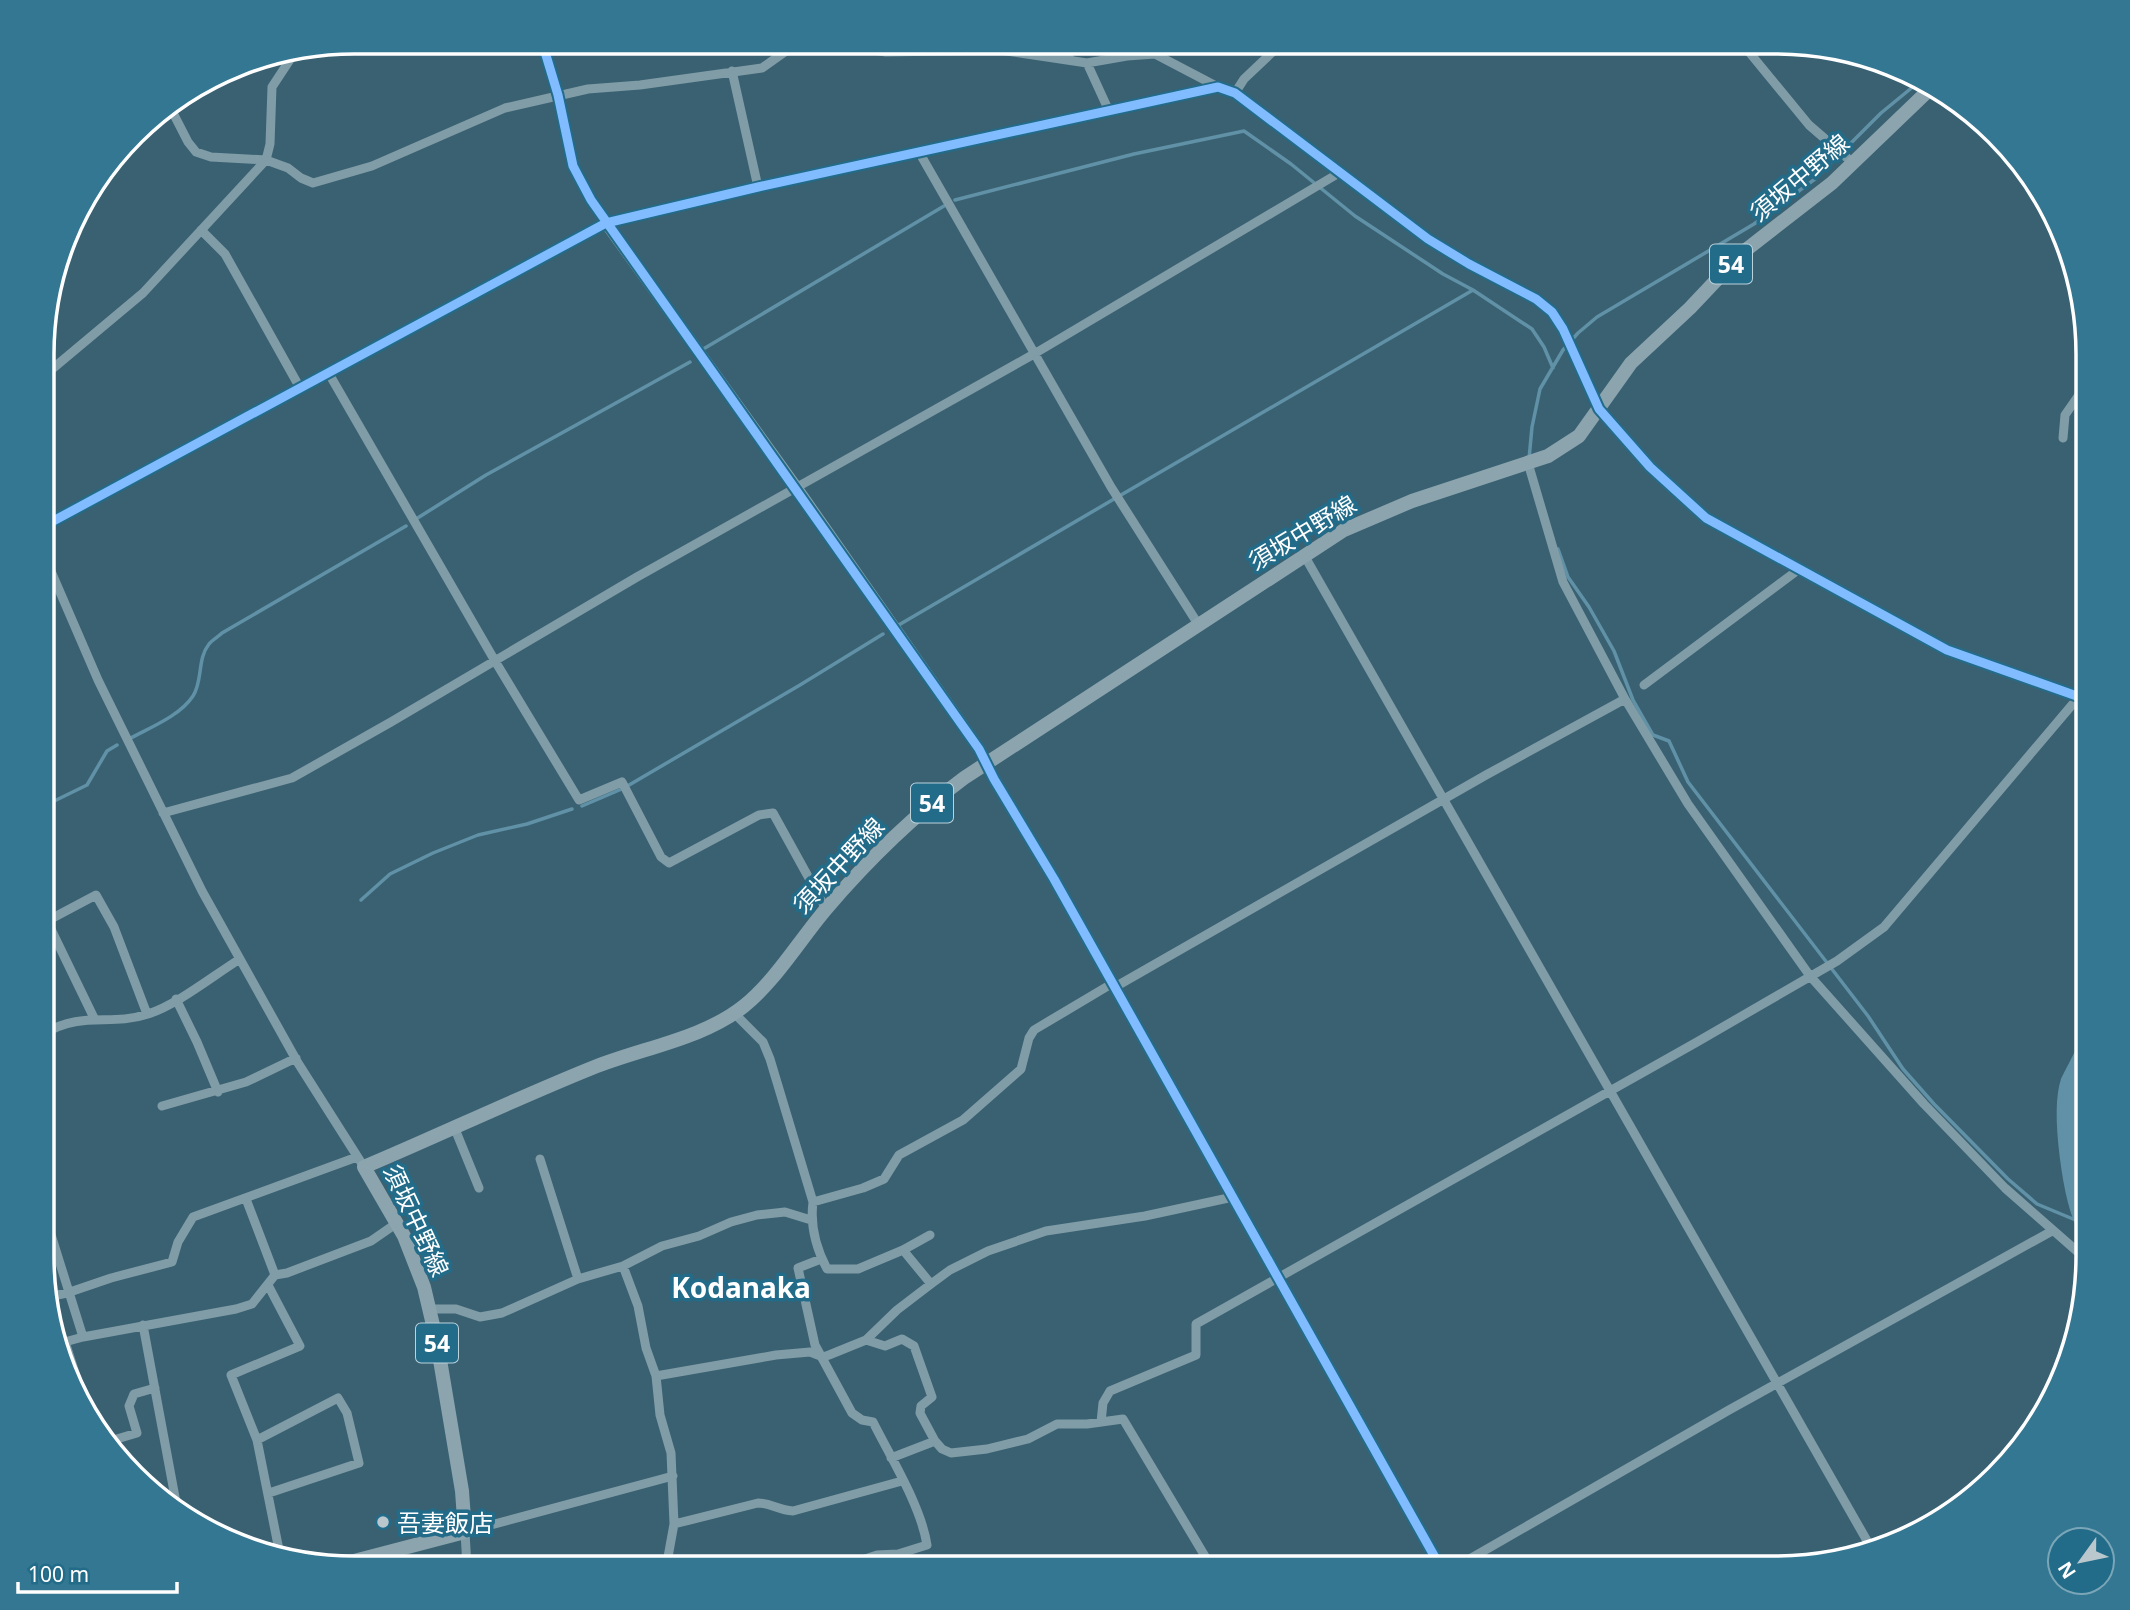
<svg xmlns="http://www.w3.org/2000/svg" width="2130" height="1610" font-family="'Noto Sans','Noto Sans JP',sans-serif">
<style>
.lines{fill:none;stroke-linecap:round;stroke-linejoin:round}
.stream{stroke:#6091a6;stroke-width:3.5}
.river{stroke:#6091a6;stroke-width:19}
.street{stroke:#809ca7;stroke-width:9}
.secondary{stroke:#87a1ac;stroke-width:12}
.primary{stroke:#8ba4ae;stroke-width:14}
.cycleway-casing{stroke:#226b89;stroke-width:13}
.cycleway{stroke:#80bcff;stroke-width:9}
.poi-dot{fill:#bac8ce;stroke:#226b89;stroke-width:2.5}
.labels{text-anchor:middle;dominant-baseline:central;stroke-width:7;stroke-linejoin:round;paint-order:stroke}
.shield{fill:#226b89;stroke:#bdd3dc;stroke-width:2}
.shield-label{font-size:23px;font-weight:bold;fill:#fff}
.street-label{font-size:24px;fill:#fff;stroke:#226b89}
.poi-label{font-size:24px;fill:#fff;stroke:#226b89;text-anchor:start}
.quarter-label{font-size:28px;font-weight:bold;fill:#fff;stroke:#226b89}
.rim{fill:none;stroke:#fff;stroke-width:3.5}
</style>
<rect width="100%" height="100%" fill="#396172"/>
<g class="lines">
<path class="stream" d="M955 200 1134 154 1244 131 1291 164 1355 216 1443 274 1473 290 1532 329 1544 347 1553 368
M705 348 944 206
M1529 459 1532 427 1540 389 1563 350 1578 333 1597 317 1754 224 1815 179 1881 113 1920 81
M1121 495 1473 290
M416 519 486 475 690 362
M1558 549 1568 577 1589 607 1614 651 1633 700 1653 735 1669 741 1688 782 1868 1016 1903 1069 1934 1104 2008 1179 2037 1204 2085 1224
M897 626 1114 499
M129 739C149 728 180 716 193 696 203 681 197 659 209 644 212 640 218 637 222 633L406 526
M44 806 87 785 107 751 117 745
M582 806 624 788 800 685 883 634
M361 900 390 874 433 853 478 835 527 824 572 809"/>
<path class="river" d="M2087 1227C2072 1200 2060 1112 2070 1082 2075 1071 2082 1060 2087 1048"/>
<path class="street" d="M542 42 558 95 573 166 606 223
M1056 42 1071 60
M1153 42 1155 54
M1739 43 1749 52 1809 125 1853 163
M1087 63 1109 111
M732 71 758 187
M1235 93 1244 79 1283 42
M170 107 188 142 196 152 211 157 266 160 288 168 301 178 313 183 372 166 505 108 588 89 640 85 762 68 786 51 836 44 886 52 1000 50 1087 63 1127 56 1155 54 1218 87
M919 152 1111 487 1198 624
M201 230 225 254 300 388
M328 372 495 661 579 800 622 782 661 857 669 863 759 815 773 813 826 909
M45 375 143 293 266 160 270 144 272 87 295 52
M2063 438 2065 415 2088 382
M1528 463 1563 582 1625 699 1688 804 1810 976 1924 1104 2005 1188 2087 1260
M44 526 606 223 758 187 1218 87 1235 93 1428 239 1469 264 1536 299 1552 312 1563 329 1599 409
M44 555 98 680 202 891 298 1063 364 1167
M1304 555 1870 1546
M1644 685 1798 570
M163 813 292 778 391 722 637 577 1034 354 1339 173
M1115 987 1486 775 1625 699
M176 999 197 1042 218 1092
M734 1013 763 1042 770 1059 813 1202 863 1188 884 1179 899 1155 963 1120 1021 1069 1029 1038 1034 1030 1113 983
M94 1018 47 921 96 895 114 927 147 1014
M43 1034C84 1010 109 1027 148 1014 177 1005 214 975 240 959
M162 1106 246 1082 296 1058
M455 1129 479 1188
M540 1159 578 1279
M246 1199 275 1275
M813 1202C810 1225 816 1248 827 1269H858L903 1250 930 1235
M43 1209 83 1337
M903 1250 931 1284
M821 1259 798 1268 815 1345 852 1413 862 1420 873 1422C891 1458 921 1506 927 1545L898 1554 877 1555 850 1564 849 1568
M623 1266 638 1306 646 1348 656 1376 660 1415 671 1453 674 1524 666 1568
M268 1285 300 1346 231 1375 257 1440 280 1555
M48 1297 67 1293 111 1278 172 1262 178 1242 193 1217 357 1157
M430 1309H456L480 1317 502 1313 578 1279 623 1266 662 1246 699 1236 731 1222 757 1215 785 1212 811 1220
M143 1325 177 1508
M866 1340 885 1346 902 1339 914 1346 932 1397 921 1406 920 1413 935 1441 942 1449 951 1453 987 1449 1028 1439 1057 1424H1087L1123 1419 1212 1568
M65 1342 83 1398
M61 1343 83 1337 236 1309 252 1304 275 1275 287 1273 371 1241 397 1223
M656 1376 776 1355 810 1352 823 1357 829 1355 866 1340 897 1310 931 1284 950 1270 988 1251 1046 1231 1145 1216 1233 1197
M1101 1422 1103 1403 1110 1391 1196 1355V1324L1697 1042 1837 961 1884 927 2088 686
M257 1440 338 1398 347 1413 359 1463 269 1493
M110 1441 137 1433 129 1406 134 1394 155 1388
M891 1458 935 1441
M674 1524 758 1503C771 1503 778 1510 793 1511L902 1481
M467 1567 465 1532 673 1476
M1454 1568 1729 1410 2052 1231"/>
<path class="secondary" d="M606 223 796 487 979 749 994 779 1054 879 1441 1568
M1599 409 1650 467 1706 518 1947 650 2088 700"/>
<path class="primary" d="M331 1567 465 1532 462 1491 437 1342 424 1287 404 1236 364 1167C440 1135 515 1099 592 1068 641 1048 703 1039 744 1006 776 980 799 941 826 909 867 861 913 816 964 778L1344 530 1412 501 1548 456 1579 436 1631 363 1690 308 1742 253 1832 183 1931 88"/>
<g class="cycleway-casing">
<path id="cycleway" d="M542 42 558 95 573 166 591 200 979 749 994 779 1054 879 1441 1568
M44 526 606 223 758 187 1218 87 1235 93 1428 239 1469 264 1536 299 1552 312 1563 329 1599 409 1650 467 1706 518 1947 650 2088 700"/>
</g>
<use href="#cycleway" class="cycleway"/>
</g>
<circle class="poi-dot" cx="383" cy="1522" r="7"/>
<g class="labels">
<g class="shield">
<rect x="1710" y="244.5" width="42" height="39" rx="5"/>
<rect x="911" y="783.5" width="42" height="39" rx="5"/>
<rect x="416" y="1323.5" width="42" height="39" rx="5"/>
</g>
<g class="shield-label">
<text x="1731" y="264">54</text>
<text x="932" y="803">54</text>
<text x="437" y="1343">54</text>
</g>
<g class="street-label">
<text transform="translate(1799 177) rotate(-40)">須坂中野線</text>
<text transform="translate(1302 532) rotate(-31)">須坂中野線</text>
<text transform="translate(838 865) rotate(-47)">須坂中野線</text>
<text transform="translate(417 1220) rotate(65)">須坂中野線</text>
</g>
<g class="poi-label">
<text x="397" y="1522">吾妻飯店</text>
</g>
<g class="quarter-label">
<text x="741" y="1287">Kodanaka</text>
</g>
</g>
<path d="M0 0H2130V1610H0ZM354 54H1776A300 300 0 0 1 2076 354V1256A300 300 0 0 1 1776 1556H354A300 300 0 0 1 54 1256V354A300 300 0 0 1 354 54Z" fill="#347792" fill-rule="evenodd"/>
<path class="rim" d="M354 54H1776A300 300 0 0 1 2076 354V1256A300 300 0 0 1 1776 1556H354A300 300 0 0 1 54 1256V354A300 300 0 0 1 354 54Z"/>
<g transform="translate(2081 1561) rotate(237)"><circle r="33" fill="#226b89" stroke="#7aa6b8" stroke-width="2"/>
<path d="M0-5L12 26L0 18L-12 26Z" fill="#bac8ce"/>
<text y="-10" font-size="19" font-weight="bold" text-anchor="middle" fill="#ffffff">N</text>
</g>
<path d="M18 1582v10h159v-10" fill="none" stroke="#ffffff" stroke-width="3.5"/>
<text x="28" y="1582" font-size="21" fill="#ffffff" stroke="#226b89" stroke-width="5" paint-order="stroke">100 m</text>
</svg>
